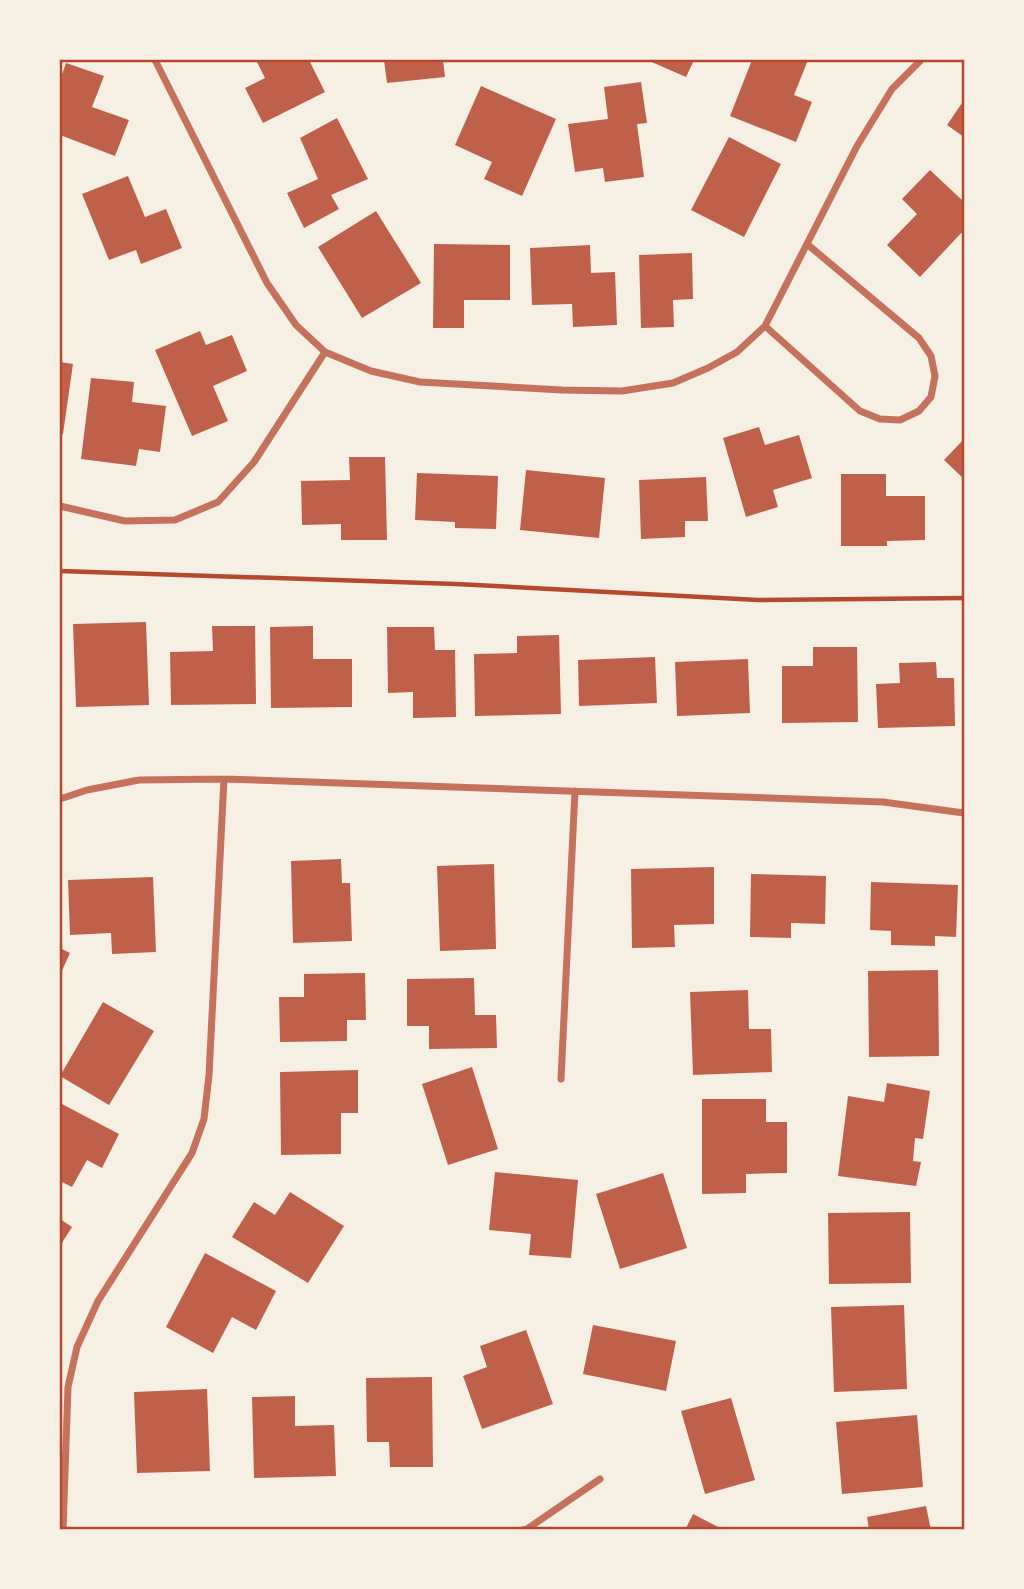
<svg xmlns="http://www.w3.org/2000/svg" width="1024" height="1589" font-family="Roboto,sans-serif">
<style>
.building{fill:#bf614a}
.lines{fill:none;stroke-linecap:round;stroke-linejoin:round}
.path{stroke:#b5482f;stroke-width:4.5}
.minor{stroke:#c5725c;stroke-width:7}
.neatline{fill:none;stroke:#b5482f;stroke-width:2.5}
</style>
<rect width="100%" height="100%" fill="#f6efe4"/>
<path class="building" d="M256 60H309L325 92 263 123 245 88 265 78Z
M384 60H443L445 77 387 83Z
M647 60H694L686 77Z
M752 60H808L794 95 812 102 796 142 730 116Z
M66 63 104 76 92 107 129 120 115 156 60 135V80Z
M641 82 647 123 637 124 644 177 605 182 603 168 575 172 568 124 608 119 604 87Z
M481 86 556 119 522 196 484 179 492 162 455 145Z
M964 100V137L947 125Z
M337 118 368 179 331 195 339 209 304 228 287 193 318 179 300 138Z
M729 137 781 164 744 237 691 210Z
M930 170 964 202V230L920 277 887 245 917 214 902 199Z
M128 176 145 217 166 209 182 248 141 264 136 250 109 260 82 194Z
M376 211 421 283 362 318 318 247Z
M434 244 510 245V300H464V328H433Z
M590 245 591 273 615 272 617 325 573 327 572 304 532 305 530 248Z
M692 253 693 299 673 300 674 327 641 328 639 255Z
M200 331 206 345 232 335 247 371 213 386 228 421 192 436 155 350Z
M60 362 73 364 63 434H60Z
M91 378 134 382 132 402 166 406 160 452 139 449 136 466 81 459Z
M759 427 765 445 799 435 812 478 773 490 778 507 746 517 723 438Z
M964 439V479L944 460Z
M349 457H385L387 540H341V524L302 525 301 481 350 480Z
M526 470 605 478 599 538 520 530Z
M417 473 498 476 496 529 455 528V522L415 520Z
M841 474H886V496H925V540L887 541V546H841Z
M706 477 708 521H685V537L641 539 639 480Z
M146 622 149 705 76 707 73 624Z
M212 626H255L256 704 171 705 170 652 213 651Z
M313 626V659H352V707L271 708 270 627Z
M387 627H434L435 650H455L456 717 413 718V692L388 693Z
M559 635 561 714 475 716 474 654 517 653V636Z
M813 647H857L858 722 782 723V666H813Z
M655 657 657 703 579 706 578 660Z
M748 659 750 713 677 716 675 662Z
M936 662 937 678H954L955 726 878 728 876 684 900 683 899 663Z
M341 859 342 883H350L352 941 293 943 291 861Z
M494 864 496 949 440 951 437 866Z
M714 867V924L674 925 675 947 632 948 631 869Z
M751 874 826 876 825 924 791 923V938L750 937Z
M153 877 156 952 112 954 111 933 70 935 68 880Z
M871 882 958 885 956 937 935 936V946L891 945V931L870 930Z
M60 948 70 953 60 975Z
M938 970 939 1056 869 1057 868 971Z
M365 973 366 1020H347V1041L280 1042 279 997H304V974Z
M474 978 475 1015H496L497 1048 429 1049V1026H407V979Z
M748 990 749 1029H771L772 1072 693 1075 690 992Z
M103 1002 154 1031 109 1105 60 1076Z
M472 1067 498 1149 448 1165 422 1084Z
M358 1070V1113H341V1154L281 1155 280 1072Z
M887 1083 930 1091 923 1139 915 1138 913 1161 921 1162 916 1186 838 1176 848 1096 884 1102Z
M702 1099H766V1122H787V1173L746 1174V1193L702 1194Z
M60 1103 119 1134 102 1168 87 1160 72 1187 60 1181Z
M495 1172 578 1180 571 1258 529 1255 531 1234 489 1230Z
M663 1173 687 1248 620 1269 596 1194Z
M290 1192 344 1226 308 1283 232 1237 254 1202 275 1215Z
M910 1212 911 1283 829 1284 828 1213Z
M60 1219 72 1227 60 1246Z
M205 1253 276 1291 256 1330 232 1317 213 1353 166 1327Z
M904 1305 907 1389 834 1392 831 1307Z
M593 1325 676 1341 666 1391 583 1374Z
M526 1330 553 1404 482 1429 463 1376 487 1367 480 1346Z
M432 1377 433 1467H390L389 1442H367L366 1378Z
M207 1389 210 1471 137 1473 134 1392Z
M295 1396V1426L334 1425 336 1476 254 1478 252 1397Z
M731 1398 755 1480 705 1494 681 1411Z
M917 1415 923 1487 842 1494 836 1422Z
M926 1506 931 1530H869L867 1517Z
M693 1514 724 1530H685Z"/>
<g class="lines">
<path class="path" d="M60 571 456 584 758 600 964 598"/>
<path class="minor" d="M155 60 267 283 296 325 325 352 371 371 420 382 562 390 622 391 673 383 708 368 737 352 765 326 857 146 892 89 921 60
M765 326 860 411 880 419 900 420 919 411 931 397 935 376 931 356 919 338 807 244
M60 506 125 521 175 520 218 502 254 462 325 352
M60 799 87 790 139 780 224 779 883 802 964 813
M561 1079 575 791
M63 1530 68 1387 77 1347 98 1301 192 1153 204 1119 209 1075 224 779
M523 1530 527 1529 600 1479"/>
</g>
<rect width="1024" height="1589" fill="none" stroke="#f6efe4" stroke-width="122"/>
<rect x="61" y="61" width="902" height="1467" class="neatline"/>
</svg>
